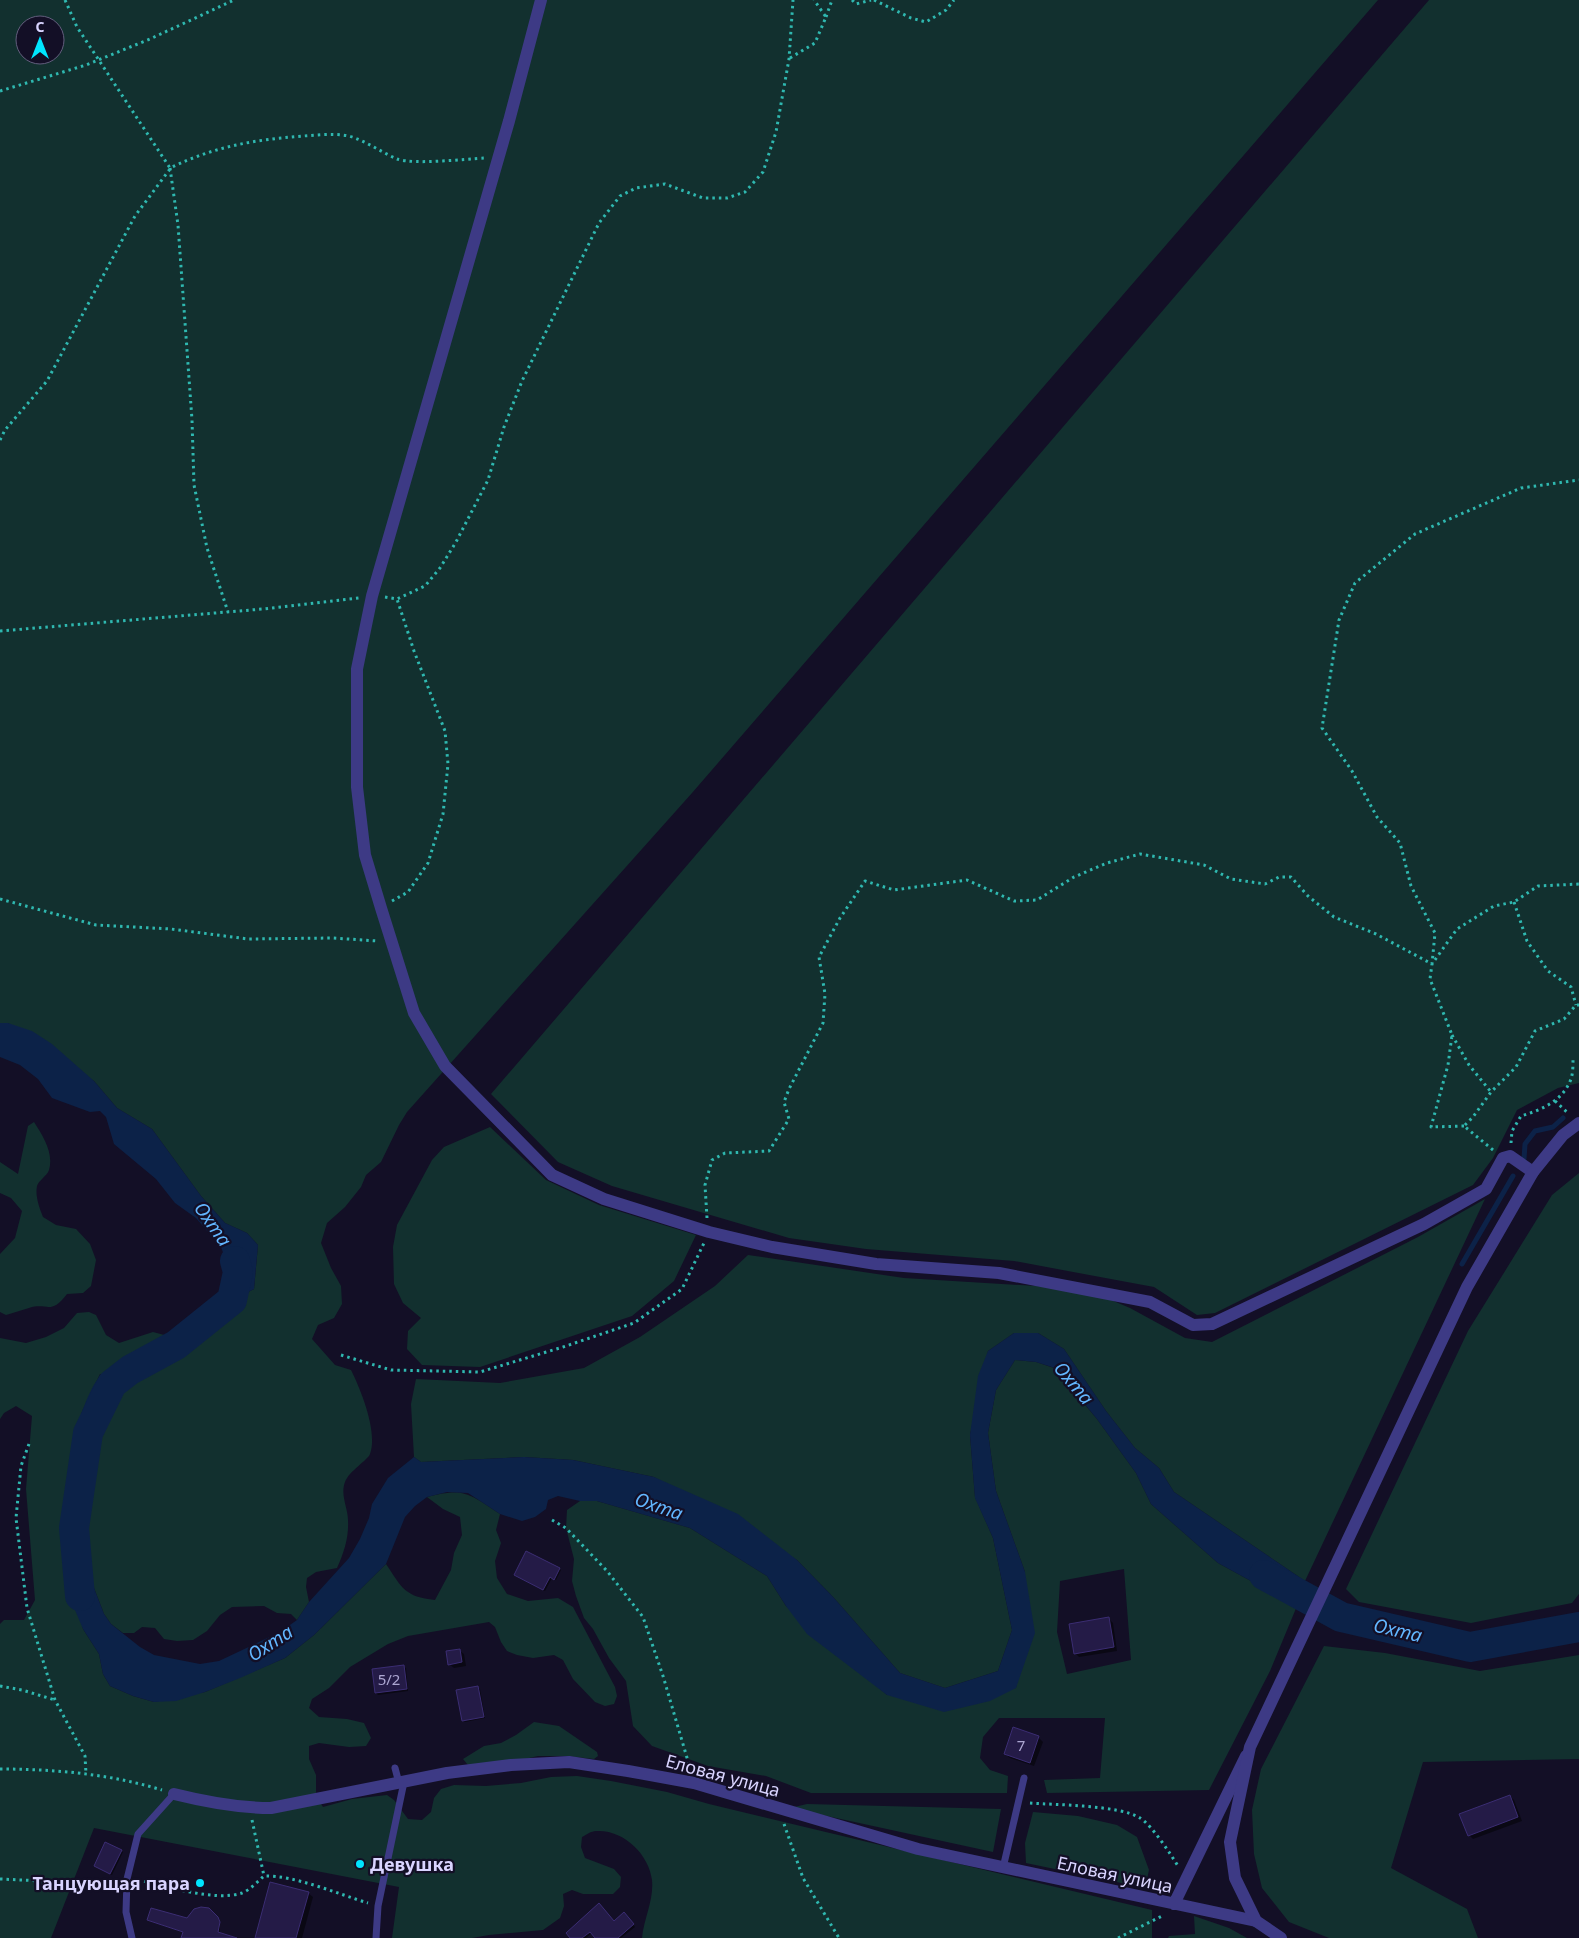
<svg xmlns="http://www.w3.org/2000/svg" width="1579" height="1938" font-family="'Noto Sans',sans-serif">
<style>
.green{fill:#12302f;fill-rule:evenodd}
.water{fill:#0c2248}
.shadow{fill:#0007}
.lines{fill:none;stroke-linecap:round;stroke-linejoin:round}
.stream{stroke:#0c2248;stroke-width:5}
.river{stroke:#0c2248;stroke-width:30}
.building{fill:#241b47;stroke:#3b2d73}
.path{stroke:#2fb8b0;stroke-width:3;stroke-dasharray:2.5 4;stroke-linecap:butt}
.service{stroke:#3d3a85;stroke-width:7}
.minor{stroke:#3d3a85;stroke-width:12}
.tertiary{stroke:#3d3a85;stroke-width:12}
.poi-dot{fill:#00e5ff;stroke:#130f26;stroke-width:2}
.labels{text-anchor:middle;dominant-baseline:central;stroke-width:4.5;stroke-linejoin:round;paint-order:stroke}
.number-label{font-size:15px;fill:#aca6d1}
.street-label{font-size:18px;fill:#d9d4ff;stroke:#130f26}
.poi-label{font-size:18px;font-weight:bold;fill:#d9d4ff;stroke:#130f26;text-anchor:start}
.water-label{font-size:19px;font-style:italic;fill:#62b6ff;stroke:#130f26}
</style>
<rect width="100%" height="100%" fill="#130f26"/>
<path class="green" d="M0 0H1378L692 793 407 1112 399 1125 381 1162 366 1175 361 1187 345 1207 327 1223 321 1243 331 1268 341 1286 342 1304 334 1318 318 1325 312 1339 335 1365 351 1370C361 1390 378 1432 370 1454 368 1460 349 1471 345 1482 340 1495 348 1508 348 1520 349 1537 344 1553 337 1568L316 1572 307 1578 306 1587 309 1602 297 1620 291 1614 277 1613 264 1606 232 1607 220 1615 207 1631 193 1640 177 1641 164 1639 155 1628 142 1627 134 1633H123L111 1624 104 1614 87 1570 77 1556 72 1579 83 1629 99 1654 103 1674 110 1686 133 1696 154 1702 205 1692 285 1658 314 1635 386 1564C402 1588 405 1597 435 1600L451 1570 454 1553 462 1535 460 1517 443 1509 427 1497C465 1487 469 1494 500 1514L496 1530 501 1543 495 1561 497 1578 507 1594 528 1601 558 1598 573 1607 615 1687 617 1696 614 1704 605 1706 595 1702 573 1679 563 1660 554 1655 533 1658 517 1655 507 1651 501 1642 495 1627 489 1622 408 1636 388 1644 350 1667 329 1688 312 1699 309 1708 319 1717 347 1719 364 1723 371 1738 366 1746 349 1747 319 1743 309 1746V1759L316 1775V1796L323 1807 352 1799 387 1795 394 1800 408 1819 422 1820 431 1812 434 1798 441 1789 454 1785 486 1786 521 1783 551 1777 577 1776 611 1781 667 1792 709 1804 1152 1910V1938H642C644 1918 654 1900 652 1880 649 1854 623 1829 596 1831 591 1831 586 1835 582 1837L581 1847 585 1858 614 1869 621 1877 620 1887 613 1894H583L572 1890 563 1894 564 1906 560 1918 543 1930 489 1935 472 1938H392L399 1887 94 1828 51 1938H0V1624L4 1620H24L35 1600 26 1489 32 1416 16 1406 4 1413 0 1419V1338L26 1343 46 1337 64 1328 77 1313 89 1312 96 1315 106 1335 119 1343 153 1332 172 1337 206 1332 221 1314 227 1294 232 1300 254 1289 258 1245 247 1233 225 1223 201 1196 152 1129 117 1108 94 1081 8 1023H0ZM25 25H55V55H25ZM100 1374 126 1384 121 1390 100 1438 97 1454 81 1414Z
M1429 0H1579V1083L1558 1088 1517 1110 1493 1158 1473 1185 1215 1313 1197 1315 1154 1287 1014 1261 866 1249 789 1238 612 1186 558 1162 491 1094Z
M34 1122C43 1136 54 1153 49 1170 47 1176 39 1180 37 1186 35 1196 39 1207 43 1217L56 1225 76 1229 90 1244 96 1260 91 1286 83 1293 67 1294C50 1316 48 1302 29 1308 21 1310 14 1313 6 1315L0 1312V1254L15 1238 22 1211 11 1198 0 1193V1162L18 1174 28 1126Z
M490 1127 546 1180 599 1205 696 1235 674 1281 632 1316 480 1367 422 1365 407 1349 408 1331 421 1318 403 1303 394 1284 393 1247 397 1225 432 1160 444 1147Z
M1579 1173V1594L1572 1603 1471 1623 1359 1602 1346 1589 1468 1331 1552 1195Z
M1485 1199 1305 1581 1174 1492 1159 1468 1135 1448 1106 1411 1064 1349 1038 1333H1014L988 1351 970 1435 975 1497 993 1538 1012 1630 998 1671 945 1688 900 1673 834 1598 797 1560 654 1477 573 1460 524 1457 421 1462 414 1457 411 1404 416 1379 500 1383 584 1368 640 1337 715 1286 748 1255 904 1278 1085 1289 1130 1308 1185 1338 1212 1342 1418 1237Z
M1015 1360 1036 1362 1054 1368 1097 1419 1136 1473 1151 1504 1218 1563 1297 1606 1270 1671 1209 1790 1047 1793 1044 1780 1100 1778 1105 1718H999L983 1737 980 1758 990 1770 1008 1776 1007 1793H811L766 1776 708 1766 652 1746 633 1726 626 1681 609 1658 593 1629 584 1618 576 1596 572 1581 574 1559 566 1528 567 1510 580 1501H597L690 1528 767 1576 786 1606 887 1695 1016 1688 1025 1572 996 1491 988 1433 996 1390ZM1124 1569 1131 1660 1067 1674 1057 1632 1060 1581Z
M1324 1646 1385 1653 1480 1671 1579 1655V1759L1423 1762 1391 1868 1467 1909 1478 1938H1329L1289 1922 1262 1888 1254 1854 1252 1810 1261 1769Z
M534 1722 559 1726 597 1752 598 1756 594 1759 567 1756H538L521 1760 468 1765 463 1759 484 1746 501 1743 516 1735Z
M807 1804 1001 1809 993 1852 790 1808Z
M1033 1812 1078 1816 1117 1825 1137 1837 1149 1870 1146 1883 1131 1885 1026 1863 1025 1843Z
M1194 1916 1229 1928 1247 1938H1168L1169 1936 1195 1934Z"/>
<path class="water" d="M0 1023H8L32 1031 52 1044 94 1081 117 1108 152 1129 201 1196 225 1223 247 1233 258 1245 254 1289 232 1300 227 1294 230 1271 221 1247 196 1218 175 1203 156 1179 114 1144 106 1117 100 1111 90 1112 52 1098 38 1079 20 1065 0 1057Z
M1014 1333H1038L1064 1349 1106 1411 1135 1448 1159 1468 1174 1492 1305 1581 1297 1606 1218 1563 1151 1504 1136 1473 1097 1419 1055 1368 1036 1362 1015 1360 996 1390 988 1433 996 1491 1025 1572 1035 1633 1016 1688 990 1701 944 1712 887 1695 807 1634 786 1606 767 1576 690 1528 597 1501H580L558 1496 548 1500 546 1509 535 1517 522 1521 500 1514 468 1493 447 1492 427 1497 415 1506 405 1517 386 1564 314 1635 285 1658 240 1678 205 1692 176 1701 154 1702 133 1696 110 1686 103 1674 99 1654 83 1629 75 1610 72 1579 76 1555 87 1570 104 1614 111 1624 140 1647 154 1655 200 1664 219 1661 280 1632 297 1620 309 1602 349 1558 360 1539 369 1518 372 1504 388 1478 414 1457 421 1462 524 1457 573 1460 654 1477 738 1514 797 1560 834 1598 900 1673 945 1688 998 1671 1012 1630 993 1538 975 1498 970 1435 978 1376 988 1351Z
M121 1367 130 1370 126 1384 121 1390 100 1438 92 1469 81 1476C78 1465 75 1453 76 1441 76 1424 89 1389 100 1376 104 1370 114 1368 121 1367Z"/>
<path class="shadow" d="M559 1569 561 1570 556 1580 552 1578 545 1591 515 1575Z
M1109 1619 1113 1623 1117 1651 1079 1657 1075 1653Z
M459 1650 464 1654 466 1666 454 1668 449 1664Z
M404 1667 406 1668 408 1691 378 1695 376 1693Z
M478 1688 480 1689 485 1718 465 1722 463 1720Z
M1038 1737 1043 1742 1034 1766 1010 1758 1005 1754Z
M1510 1796 1514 1800 1522 1821 1473 1839 1469 1835Z
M121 1851 123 1852 112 1875 95 1866Z
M308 1893 313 1897 302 1938H257Z
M208 1909 220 1920V1934L233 1938H183L184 1933 148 1920H187Z
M624 1914 635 1927 621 1938H596L592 1933 586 1938H571L614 1923Z"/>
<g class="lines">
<path class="stream" d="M1524 1159 1525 1144 1535 1131 1553 1127 1563 1118
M1462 1264 1513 1176"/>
<path class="river" d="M1264 1575 1341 1617 1470 1647 1579 1627
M80 1596 74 1528 88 1433 112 1384 130 1370 176 1345 232 1300 238 1272 235 1261"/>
</g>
<path class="building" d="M526 1551 560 1568 554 1580 550 1577 543 1590 514 1575Z
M1109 1617 1114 1647 1074 1654 1069 1624Z
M460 1649 462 1662 448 1665 446 1651Z
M404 1665 407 1689 375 1693 372 1669Z
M478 1686 484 1717 462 1721 456 1690Z
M1013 1727 1039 1736 1030 1763 1004 1754Z
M1510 1795 1518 1817 1468 1836 1459 1814Z
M105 1842 122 1850 110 1874 94 1866Z
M270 1882 309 1892 296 1938H255Z
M599 1903 614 1921 624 1912 634 1924 618 1938H595L590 1932 582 1938H570L566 1933Z
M201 1907 209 1908 218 1917 220 1922 218 1932 237 1938H181L183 1932 147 1920 151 1908 187 1918 194 1909Z"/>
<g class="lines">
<path class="path" d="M65 0 77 27 170 168C216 146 253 140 303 136 318 135 334 133 349 136 366 141 381 152 397 159 414 165 465 159 485 158
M852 0 856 4 871 0
M874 0 911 18 926 22 946 10 954 0
M826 17 832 0
M790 58 815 43 826 17 814 0
M0 91 86 65 150 39 234 0
M170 168 178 225 192 420 194 485 207 548 228 612
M0 440 5 430 47 381 135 216 170 169
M385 597 397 599 425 586 440 568 456 542 488 480 504 427 522 381 599 223 620 196 636 188 665 184 703 198H727L745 192 763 172 776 132 789 59 793 0
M0 631 263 609 359 598
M0 899 96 925 171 929 248 939 333 938 378 941
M392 901 408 892 428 863 443 814 448 764 445 731 414 651 397 599
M1514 902 1527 941 1548 971 1571 987 1576 1005
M1452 1035 1469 1065 1491 1092
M1555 1101 1569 1114
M1464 1126 1431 1127 1448 1065 1452 1035 1430 979 1432 964 1457 929 1494 906 1514 902 1538 886 1579 884
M1511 1143 1512 1131 1521 1116C1541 1110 1563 1101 1571 1079 1573 1073 1573 1065 1573 1059
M1493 1150 1464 1126 1473 1117 1491 1092 1516 1067 1535 1031 1564 1019 1576 1005H1579
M707 1218 705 1185 712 1160 725 1153 769 1151 789 1119 784 1102 789 1089 823 1023 825 994 819 957 840 918 865 881 894 890 967 880 1014 901 1037 900 1074 877 1107 863 1140 854 1204 865 1231 879 1265 884 1279 877H1291L1308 896 1334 917 1376 934 1432 964 1435 933 1411 886 1400 843 1377 817 1352 771 1322 728 1339 620 1355 583 1415 534 1521 488 1579 480
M341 1355 391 1370 480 1372 563 1347 634 1323 682 1289 704 1243
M29 1444 21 1466 16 1518 27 1608 55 1700 85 1756 86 1774
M552 1520 566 1528 607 1571 643 1617 663 1676 690 1768
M0 1686 22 1690 55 1700
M0 1769C54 1769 110 1774 162 1790
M1030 1803C1055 1805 1120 1805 1140 1818 1152 1825 1171 1855 1178 1866
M252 1820 264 1876
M784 1824 803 1878 839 1938
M0 1879 84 1883
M138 1880C166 1886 215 1902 242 1893 250 1890 257 1882 264 1876 294 1875 338 1894 368 1903
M1118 1938 1162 1916"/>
<path class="service" d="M395 1768 399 1783
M1003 1868 1024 1778
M132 1938 126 1912 127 1879 138 1834 174 1794
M376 1938 378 1906 404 1782"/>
<path class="minor" d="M541 0 509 121 372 596 357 669V787L365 855 381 908 414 1013 445 1066 552 1175 604 1199 709 1232 772 1247 876 1264 999 1273 1150 1302 1193 1325 1212 1324 1424 1224 1486 1189 1503 1158 1510 1156 1533 1172
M174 1794C206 1802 238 1808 271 1808L447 1773 511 1765 569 1762 628 1771 694 1783 918 1849 1256 1921
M1174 1904 1246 1756"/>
<path class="tertiary" d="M1281 1938 1256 1921 1235 1878 1230 1842 1250 1747 1467 1287 1533 1172 1563 1135 1579 1123"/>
</g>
<g class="poi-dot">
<circle cx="360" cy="1864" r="5"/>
<circle cx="200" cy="1883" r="5"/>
</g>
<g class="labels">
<g class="number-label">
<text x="389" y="1679">5/2</text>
<text x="1021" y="1745">7</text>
</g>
<g class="street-label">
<text transform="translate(723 1775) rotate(15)">Еловая улица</text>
<text transform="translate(1115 1874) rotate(12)">Еловая улица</text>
</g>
<g class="poi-label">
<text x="370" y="1864">Девушка</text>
<text x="190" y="1883" text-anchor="end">Танцующая пара</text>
</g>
<g class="water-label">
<text transform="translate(213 1224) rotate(55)">Охта</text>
<text transform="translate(1074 1383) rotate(50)">Охта</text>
<text transform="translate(659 1506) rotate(19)">Охта</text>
<text transform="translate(1398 1630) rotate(13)">Охта</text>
<text transform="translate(270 1643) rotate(-33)">Охта</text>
</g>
</g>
<g transform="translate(40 40)"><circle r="24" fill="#130f26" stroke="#625e7d"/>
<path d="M0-4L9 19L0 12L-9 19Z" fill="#00e5ff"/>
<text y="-8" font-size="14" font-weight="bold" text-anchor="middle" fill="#d9d4ff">С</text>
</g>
</svg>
